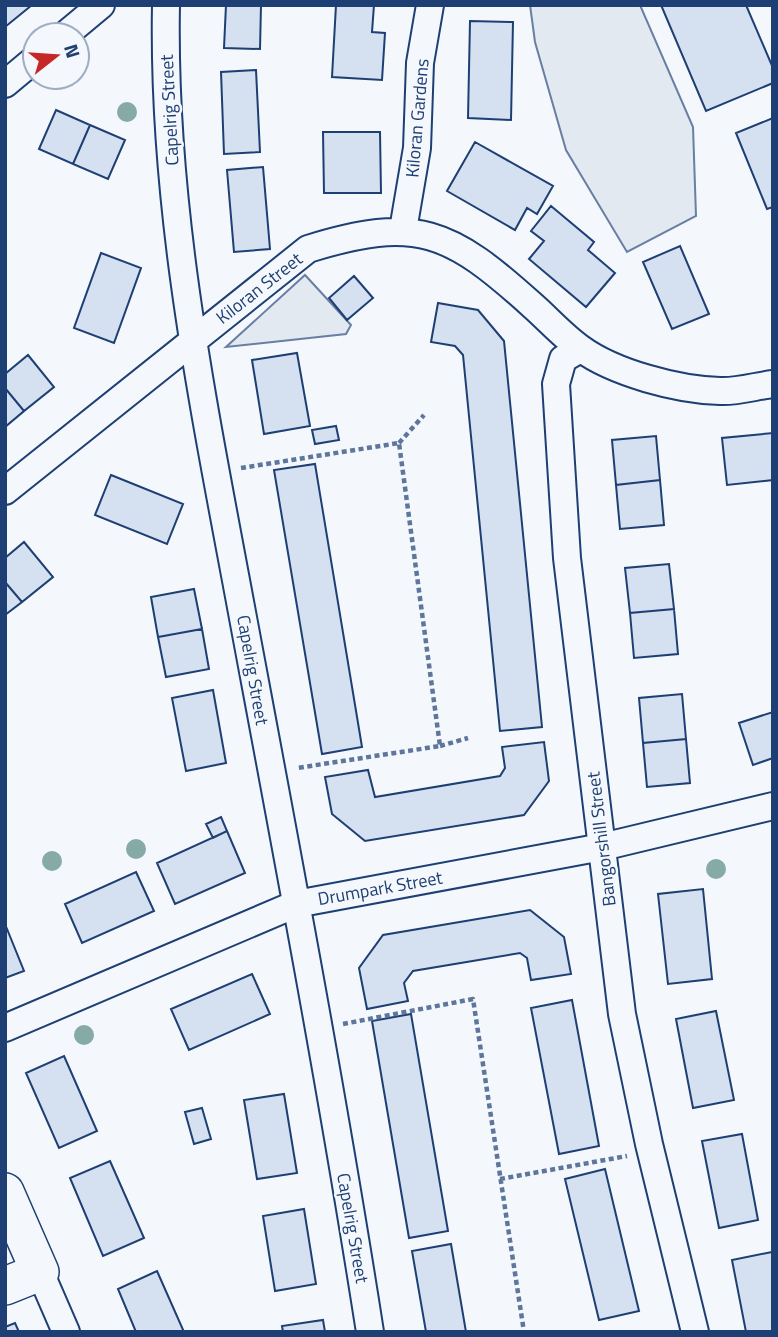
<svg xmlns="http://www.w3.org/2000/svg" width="778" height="1337" font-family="'Titillium Web',sans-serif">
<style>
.green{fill:#e3e9f0;stroke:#687fa3;stroke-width:2}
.building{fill:#d5e0f0;stroke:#1d3f73;stroke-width:2}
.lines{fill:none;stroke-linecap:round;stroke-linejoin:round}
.street-casing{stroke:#1d3f73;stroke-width:30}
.secondary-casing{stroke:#1d3f73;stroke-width:40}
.path{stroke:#5e769c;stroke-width:4.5;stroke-dasharray:5 3.5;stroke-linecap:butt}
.street{stroke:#f4f7fb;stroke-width:26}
.secondary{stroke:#f4f7fb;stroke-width:37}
.tree{fill:#86aba6}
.labels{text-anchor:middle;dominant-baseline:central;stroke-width:5;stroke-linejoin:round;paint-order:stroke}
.street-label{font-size:18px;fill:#1d3f73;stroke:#f4f7fb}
</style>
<rect width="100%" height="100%" fill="#f4f7fb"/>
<path class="green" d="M530 5H640L693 127 696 216 627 252 566 150 535 42Z
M305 275 351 325 346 334 226 347Z"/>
<path class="building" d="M5 5H32L5 27Z
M226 5H261L260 49 224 48Z
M336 5H374L372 32 385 33 382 80 332 77Z
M661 5H746L773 68V83L706 111Z
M470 21 513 22 511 120 468 118Z
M256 70 260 152 224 154 221 72Z
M56 110 90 125 73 164 39 149Z
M773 118V207L767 209 736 133Z
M90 125 125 140 108 179 73 164Z
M323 132H380L381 193H324Z
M475 142 553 186 537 214 527 208 515 230 447 191Z
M263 167 270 249 234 252 227 170Z
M551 206 594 242 588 250 615 273 586 307 529 259 544 241 531 231Z
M680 246 709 314 672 329 643 262Z
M101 253 141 268 114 343 74 328Z
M354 276 373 298 347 320 329 298Z
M438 303 478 310 504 341 542 727 500 731 463 355 455 346 431 342Z
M297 353 310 426 264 434 252 360Z
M28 355 54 387 24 411 5 388V374Z
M5 388 24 411 5 427Z
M336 426 339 440 315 444 312 430Z
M773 433V480L727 485 722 438Z
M656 436 660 480 616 485 612 440Z
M315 464 362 747 322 754 274 470Z
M111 475 183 504 167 544 95 515Z
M660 480 664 525 620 529 616 485Z
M24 542 53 577 22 602 5 582V558Z
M669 564 674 609 630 613 625 568Z
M5 582 22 602 5 615Z
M194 589 202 629 158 637 151 597Z
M674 609 678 654 634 658 630 613Z
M202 629 209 669 166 677 158 637Z
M213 690 226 763 186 771 172 698Z
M682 694 686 739 643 743 639 698Z
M773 712V758L753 765 739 723Z
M686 739 690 783 647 787 643 743Z
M544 742 549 781 524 815 365 841 332 814 325 777 368 770 375 797 500 776 505 768 502 747Z
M221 817 227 831 213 838 206 824Z
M227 831 245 873 175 904 157 863Z
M136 872 154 911 82 943 65 904Z
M703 889 712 979 668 984 658 894Z
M530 910 564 937 571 974 531 980 527 958 520 953 413 971 404 983 408 1001 367 1009 359 968 383 935Z
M5 924 24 971 5 978Z
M252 974 270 1014 189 1050 171 1009Z
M572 1000 599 1146 559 1154 531 1008Z
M716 1011 734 1100 693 1108 676 1019Z
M411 1014 448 1231 409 1238 372 1021Z
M64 1056 97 1131 59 1148 26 1073Z
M284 1094 297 1173 257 1179 244 1100Z
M202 1108 211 1139 194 1144 185 1112Z
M742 1134 758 1220 719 1228 702 1141Z
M110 1161 144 1238 103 1256 70 1178Z
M605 1169 639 1311 599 1320 565 1179Z
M304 1209 316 1284 275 1291 263 1216Z
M451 1244 466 1332H426L412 1251Z
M772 1252 773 1332H746L732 1260Z
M157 1271 184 1332H136L118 1289Z
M323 1320 325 1332H283L282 1326Z
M15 1323 19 1332H5V1327Z"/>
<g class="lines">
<g class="street-casing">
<path id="street" d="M166 5C162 208 204 408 241 607 286 848 332 1089 370 1332
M65 35 101 5
M5 84 35 59
M403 230 417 148 420 63 430 5
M580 349 563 359 556 384 567 558 622 1014 649 1144 695 1332
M5 491 308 249C417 215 450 231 532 305 548 319 563 336 580 348 614 373 678 390 720 391 737 392 756 386 773 384
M5 1028 296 904 602 847 773 806
M40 1272 66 1332"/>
</g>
<g class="secondary-casing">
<path id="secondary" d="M5 1192 40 1272 5 1286"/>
</g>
<path class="path" d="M399 443 424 415
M241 468 399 443 440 746 297 768
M440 746 468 738
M343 1024 473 999 524 1332
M500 1179 627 1156"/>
<use href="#street" class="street"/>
<use href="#secondary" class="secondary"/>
</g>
<g class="tree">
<circle cx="127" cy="112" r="10"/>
<circle cx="136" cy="849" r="10"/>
<circle cx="52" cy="861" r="10"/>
<circle cx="716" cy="869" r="10"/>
<circle cx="84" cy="1035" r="10"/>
</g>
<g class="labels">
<g class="street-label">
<text transform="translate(169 110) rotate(-93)">Capelrig Street</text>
<text transform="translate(417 118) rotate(-85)">Kiloran Gardens</text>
<text transform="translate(259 288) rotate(-38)">Kiloran Street</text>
<text transform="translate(253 670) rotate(80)">Capelrig Street</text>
<text transform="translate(601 839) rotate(-97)">Bangorshill Street</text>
<text transform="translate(380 888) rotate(-10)">Drumpark Street</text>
<text transform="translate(353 1228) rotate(80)">Capelrig Street</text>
</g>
</g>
<rect width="778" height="1337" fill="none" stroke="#1d3f73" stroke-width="14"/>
<g transform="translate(56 56) rotate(73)"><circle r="33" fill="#f4f7fb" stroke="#9eadc5" stroke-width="2"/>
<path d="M0-5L12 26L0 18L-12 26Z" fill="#c62828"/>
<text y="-10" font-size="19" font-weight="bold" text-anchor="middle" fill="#1d3f73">N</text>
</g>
</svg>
